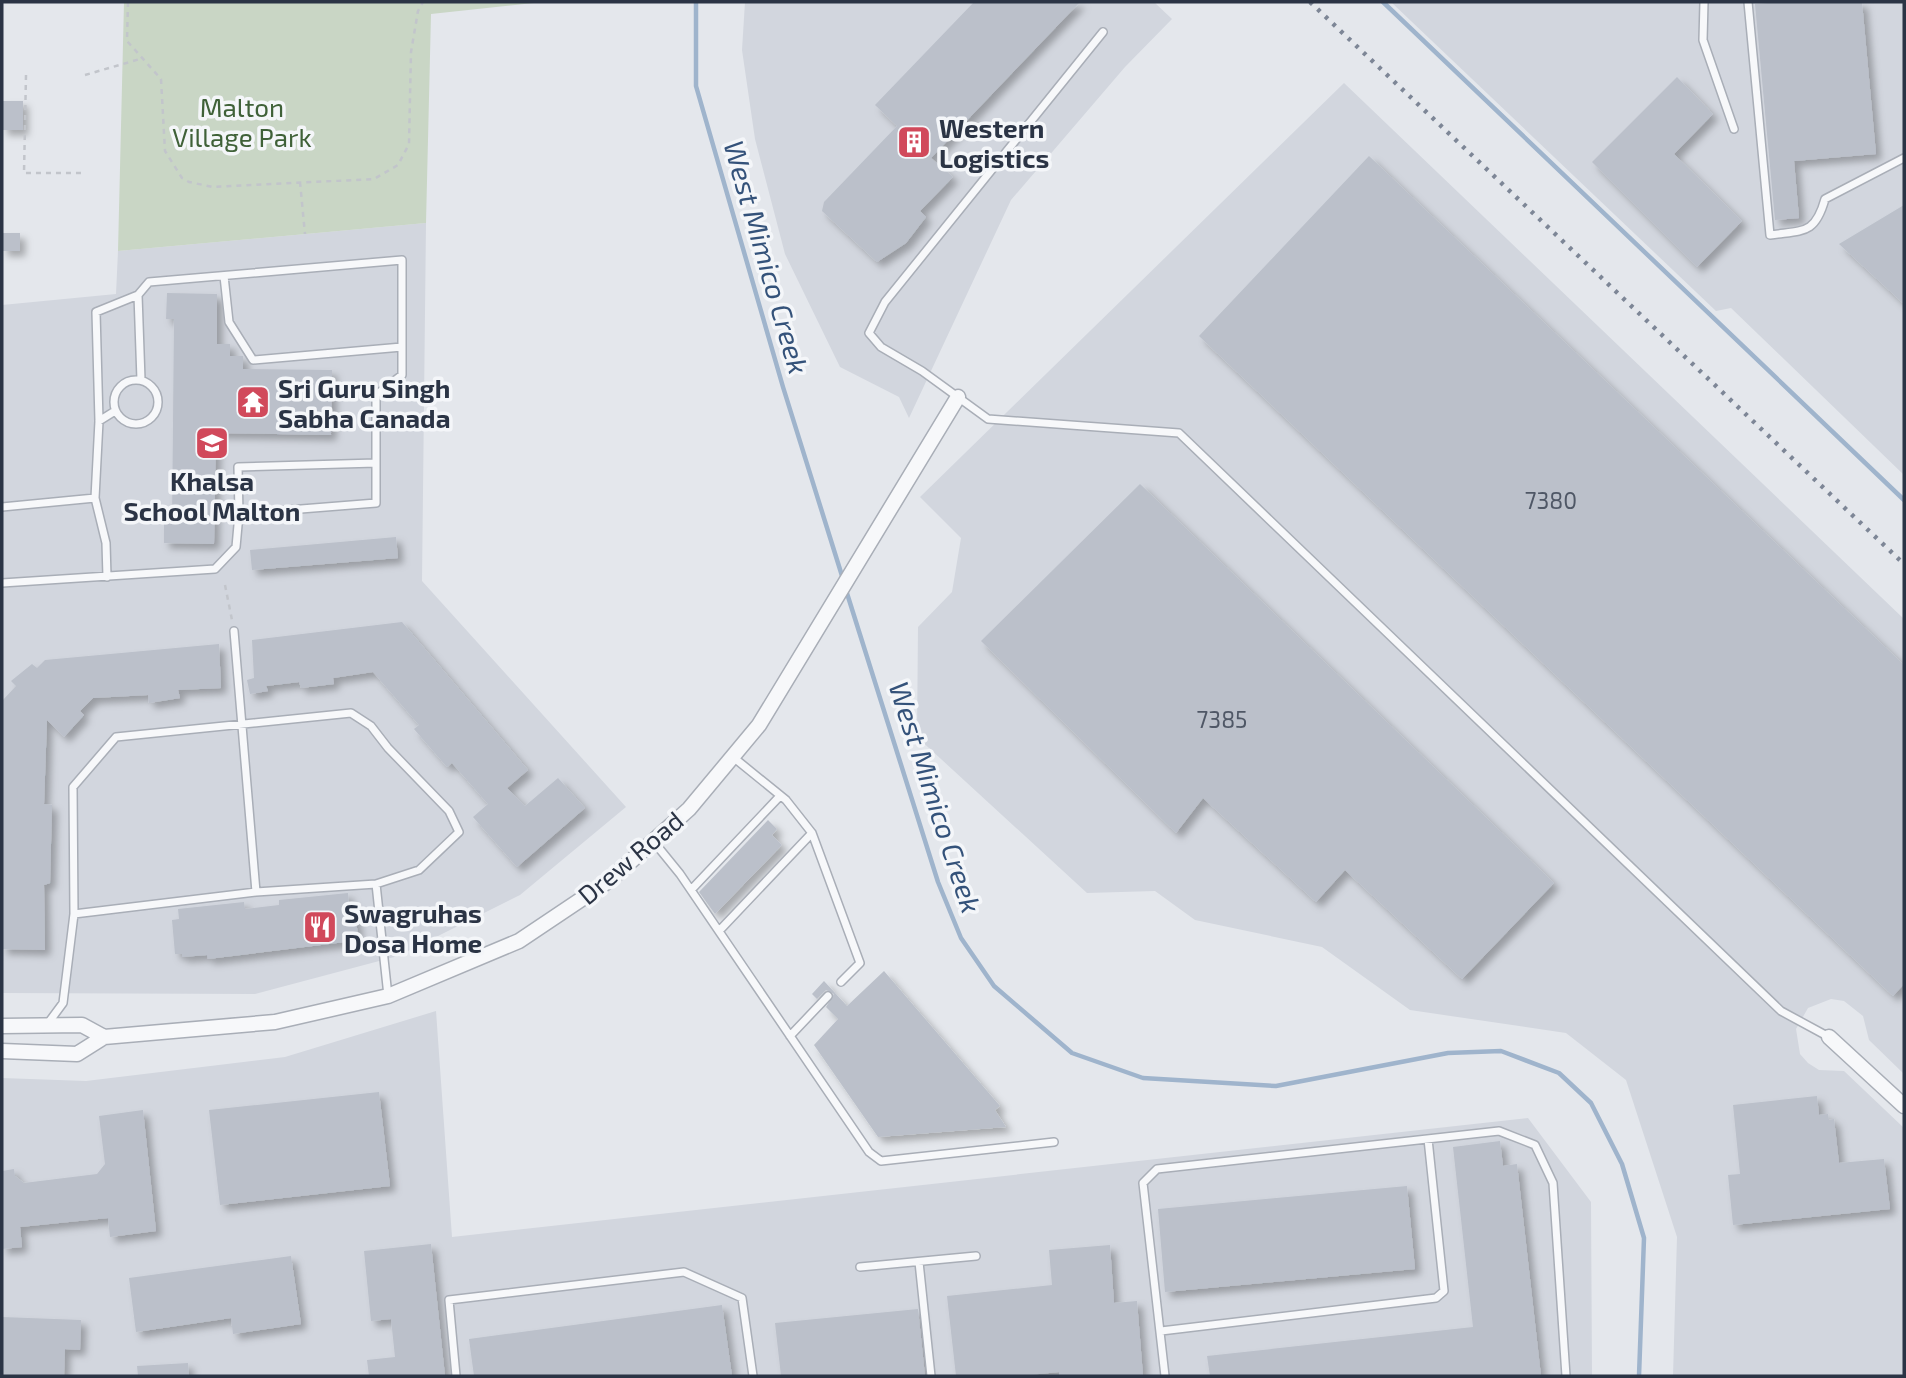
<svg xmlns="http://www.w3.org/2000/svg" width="1906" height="1378" font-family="'Exo 2',sans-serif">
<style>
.built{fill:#d2d6de}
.park{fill:#c9d6c5}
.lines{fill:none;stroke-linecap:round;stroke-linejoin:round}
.stream{stroke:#9fb4cc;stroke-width:4.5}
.building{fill:#bbc0ca;filter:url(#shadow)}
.service-casing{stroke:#a9aeb7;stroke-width:10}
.minor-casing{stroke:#a9aeb7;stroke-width:17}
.path{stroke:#c2c5cb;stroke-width:2.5;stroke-dasharray:5 5;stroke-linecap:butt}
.service{stroke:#f7f8fa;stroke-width:7}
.minor{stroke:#f7f8fa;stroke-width:14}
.rail{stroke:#7d8696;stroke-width:4.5;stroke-dasharray:3.5 7;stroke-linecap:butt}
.labels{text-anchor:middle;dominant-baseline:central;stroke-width:7;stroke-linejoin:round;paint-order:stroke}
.number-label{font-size:23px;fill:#4f5766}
.park-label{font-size:26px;fill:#3f6138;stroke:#f4f6f9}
.poi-label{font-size:26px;font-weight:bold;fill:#2b3445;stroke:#f4f6f9;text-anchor:start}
.street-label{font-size:26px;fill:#2b3445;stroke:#f4f6f9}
.water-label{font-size:28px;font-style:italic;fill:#34527a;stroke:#f4f6f9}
</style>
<defs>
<filter id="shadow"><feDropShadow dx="5.5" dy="5.5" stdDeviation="3.5" flood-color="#0004"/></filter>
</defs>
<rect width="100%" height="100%" fill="#e4e7ec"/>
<path class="built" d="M745 2H1154L1172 19 1125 67 1011 200 909 418 899 397 840 367 785 254 755 139 742 50Z
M1391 2H1904V475L1731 308 1716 311Z
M1344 83 1904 619V1074L1869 1040 1863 1016 1844 1001 1831 999 1808 1008 1796 1029 1800 1054 1808 1063 1819 1070 1844 1071 1904 1128V1376H1673L1677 1237 1626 1080 1566 1033 1410 1010 1322 947 1195 920 1155 891 1087 893 917 737 918 627 952 592 961 538 920 497Z
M426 223 422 581 626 807 520 895 398 956 255 994 2 993V305L116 294 118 251Z
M436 1011 452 1237 1528 1118 1591 1202 1592 1376H2V1078L86 1081 285 1057Z"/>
<path class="park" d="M124 2H543L431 14 426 223 118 251Z"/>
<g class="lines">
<path class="stream" d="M696 2V86L783 387 843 579
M1383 2 1904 500
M845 587 938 882 961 938 994 986 1072 1053 1143 1078 1276 1086 1448 1053 1501 1051 1559 1073 1591 1103 1622 1164 1644 1238 1639 1376"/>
</g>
<path class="building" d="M974 2H1080L931 158 953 177 920 211 926 217 906 243 877 262 822 211 824 202 897 126 875 105Z
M1782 2H1862L1876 154 1794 161 1799 218 1775 220 1755 4Z
M1677 77 1713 114 1674 154 1742 221 1697 267 1592 162Z
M2 101H23V130H2Z
M1369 156 1904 665V984L1893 996 1199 336Z
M1904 205V304L1839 244Z
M2 233H20V251H2Z
M167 293 217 294V344H230V356H243V369L332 370 331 435 216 433 214 544 164 543V524H172L174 319H166Z
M1140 484 1554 883 1462 979 1345 870 1316 902 1203 798 1176 833 981 641Z
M396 537 398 558 252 570 250 550Z
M402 622 528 770 507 788 525 806 558 778 585 808 517 867 473 817 488 804 452 763 447 767 414 729 419 725 373 672 333 678 334 684 301 688 299 682 266 686 268 691 250 694 247 680 254 678 252 640Z
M219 644 221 688 178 690 180 698 149 703 148 695 93 698 80 711 84 715 64 737 47 720 44 804 52 805 50 883 44 885 45 950 2 949V701L16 686 11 681 32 664 37 668 45 660Z
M768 820 777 829 772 835 782 845 715 914 699 892Z
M348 893 349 904 354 903 358 936 353 937V941L208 959 207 955 182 957V954H175L172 920 179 919 178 909 244 902 245 909 279 905V900Z
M884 971 1000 1106 995 1110 1006 1127 878 1137 814 1045 838 1019 826 1007 834 994 826 990 817 999 812 994 824 981 847 1006Z
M379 1092 390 1186 220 1205 209 1110Z
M1817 1096 1819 1115 1828 1114 1829 1120 1834 1119 1839 1163 1884 1159 1890 1209 1733 1225 1728 1175 1740 1174 1733 1105Z
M143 1110 156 1231 110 1237 108 1218 20 1227 22 1247 2 1249V1171L14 1169 15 1176 24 1183 97 1174 105 1164 99 1116Z
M1500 1141 1503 1166 1517 1164 1541 1376H1210L1207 1356 1473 1327 1453 1147Z
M1407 1186 1415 1269 1165 1292 1158 1209Z
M431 1244 445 1376H369L367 1360 395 1357 391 1319 371 1321 364 1251Z
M1110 1245 1114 1303 1137 1301 1143 1376H1059V1372L1018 1376H956L947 1296 1052 1285 1049 1250Z
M291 1256 301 1324 233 1334 231 1318 136 1332 129 1278Z
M722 1305 732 1376H474L469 1339Z
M918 1309 925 1376H781L775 1323Z
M2 1317 81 1320 80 1350 65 1349 64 1376H2Z
M188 1363 189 1376H138L137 1366Z"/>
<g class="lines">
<g class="service-casing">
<path id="service" d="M1704 2 1703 40 1734 129
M1748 2 1770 235C1803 230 1815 235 1825 199L1904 158
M1103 32 885 302 869 333 881 347 922 371 988 419 1179 433 1781 1011 1829 1037
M224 276 229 322 253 360 402 347
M114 402a22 22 0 1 1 44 0a22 22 0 1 1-44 0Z
M99 421 115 411
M95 498 106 543 107 577
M2 507 95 498 99 421 96 312 138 295 141 380
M239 514 238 467 376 463
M2 583 215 569 236 547 239 514 376 503V395L402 375V260L149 282 138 295
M234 631 256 892
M733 757 786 800 812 833 860 963 841 982
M654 842 680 874 869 1152 881 1161 1054 1142
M691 890 780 796
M74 914 73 787 116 737 351 713 371 726 388 748 449 811 459 832 419 870 376 884
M719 931 812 833
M46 1026 63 1003 74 914 256 892 376 884 388 996
M790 1036 828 996
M919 1262 931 1376
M860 1267 976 1256
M1161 1331 1436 1298 1444 1291 1428 1139
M456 1376 449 1300 684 1272 742 1298 753 1376
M1165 1376 1143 1183 1157 1169 1499 1131 1535 1145 1553 1183 1566 1376"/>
</g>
<g class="minor-casing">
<path id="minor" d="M2 1026 82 1025 104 1037
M1829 1037 1904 1106
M2 1051 77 1054 104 1037 275 1022 388 996 519 941 610 880 689 809 759 725 958 397"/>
</g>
<path class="path" d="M128 2 127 41 161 79 165 151 182 178 189 182 213 187 374 179 398 165 409 144 411 52 418 11 423 2
M26 75 24 173H85
M85 75 140 59
M300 182 305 234
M225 585 232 620"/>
<use href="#service" class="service"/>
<use href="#minor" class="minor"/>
<path class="rail" d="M1310 2 1904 564"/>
</g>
<defs>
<g id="building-square" transform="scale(1.75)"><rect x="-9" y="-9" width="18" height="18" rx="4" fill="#d1495b" stroke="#f4f6f9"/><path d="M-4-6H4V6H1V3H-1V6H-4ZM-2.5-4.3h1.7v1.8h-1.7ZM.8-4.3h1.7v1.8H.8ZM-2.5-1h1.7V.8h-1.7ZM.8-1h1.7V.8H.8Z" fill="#fff"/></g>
<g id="temple-square" transform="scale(1.75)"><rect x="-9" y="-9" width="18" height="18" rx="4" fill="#d1495b" stroke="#f4f6f9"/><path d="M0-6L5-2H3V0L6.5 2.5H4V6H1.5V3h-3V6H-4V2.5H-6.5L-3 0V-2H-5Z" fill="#fff"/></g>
<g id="school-square" transform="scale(1.75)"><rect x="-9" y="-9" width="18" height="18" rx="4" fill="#d1495b" stroke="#f4f6f9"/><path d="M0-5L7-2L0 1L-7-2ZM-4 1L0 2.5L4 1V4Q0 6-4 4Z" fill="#fff"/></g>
<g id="restaurant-square" transform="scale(1.75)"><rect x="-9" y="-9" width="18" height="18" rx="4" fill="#d1495b" stroke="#f4f6f9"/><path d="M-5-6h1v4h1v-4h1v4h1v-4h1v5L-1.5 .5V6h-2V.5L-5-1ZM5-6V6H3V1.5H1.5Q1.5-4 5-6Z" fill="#fff"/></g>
</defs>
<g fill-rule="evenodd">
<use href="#building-square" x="914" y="142"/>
<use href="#temple-square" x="253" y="402"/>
<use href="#school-square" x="212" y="443"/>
<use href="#restaurant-square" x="320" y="927"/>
</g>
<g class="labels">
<g class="number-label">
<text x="1551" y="500">7380</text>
<text x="1222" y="719">7385</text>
</g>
<g class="park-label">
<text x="242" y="106">Malton<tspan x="242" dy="30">Village Park</tspan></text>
</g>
<g class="poi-label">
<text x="939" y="127">Western<tspan x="939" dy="30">Logistics</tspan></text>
<text x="278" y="387">Sri Guru Singh<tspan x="278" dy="30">Sabha Canada</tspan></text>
<text x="212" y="480" text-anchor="middle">Khalsa<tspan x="212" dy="30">School Malton</tspan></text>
<text x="344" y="912">Swagruhas<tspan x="344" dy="30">Dosa Home</tspan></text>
</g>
<g class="street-label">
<text transform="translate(630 857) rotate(-40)">Drew Road</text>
</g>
<g class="water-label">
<text transform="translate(767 257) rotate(74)">West Mimico Creek</text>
<text transform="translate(936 797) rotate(72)">West Mimico Creek</text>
</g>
</g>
<rect width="1906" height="1378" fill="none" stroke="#2b3445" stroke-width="7"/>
</svg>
